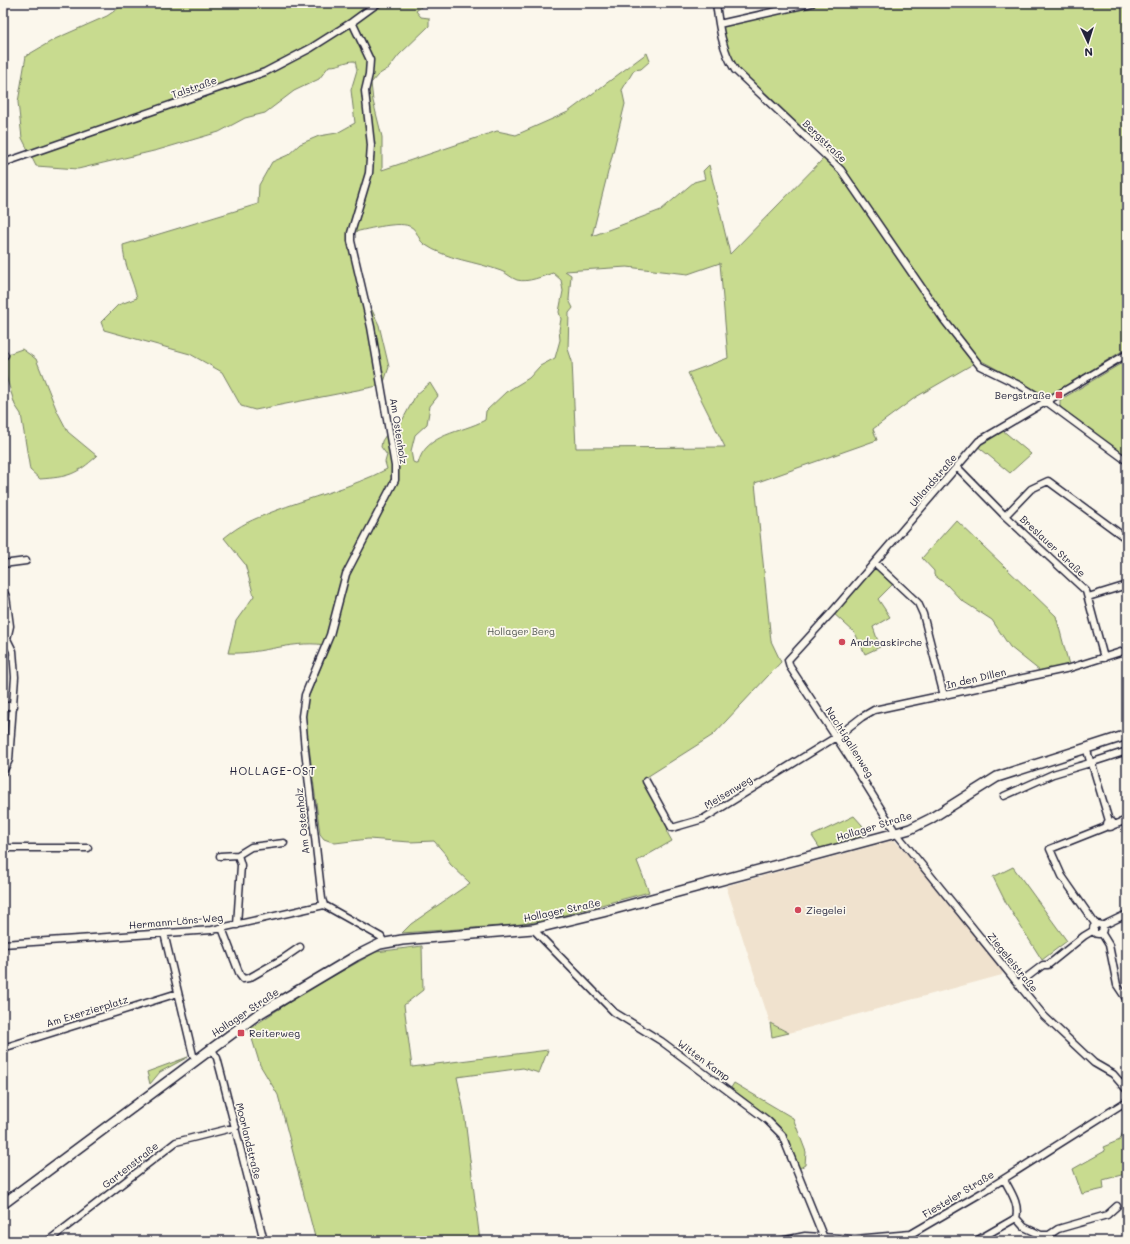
<svg xmlns="http://www.w3.org/2000/svg" width="1130" height="1244" font-family="Mali,sans-serif">
<style>
.built{fill:#f0e2ce}
.green{fill:#c8db8f;stroke:#757e65;fill-rule:evenodd}
.lines{fill:none;stroke-linecap:round;stroke-linejoin:round}
.street-casing{stroke:#22223b;stroke-width:9}
.secondary-casing{stroke:#22223b;stroke-width:12}
.street{stroke:#fbf7ec;stroke-width:6}
.secondary{stroke:#fbf7ec;stroke-width:9}
.poi-dot{fill:#d1495b;stroke:#fbf7ec;stroke-width:1.5}
.labels{text-anchor:middle;dominant-baseline:central;stroke-width:3.5;stroke-linejoin:round;paint-order:stroke}
.street-label{font-size:10px;fill:#22223b;stroke:#fbf7ec}
.poi-label{font-size:10px;fill:#22223b;stroke:#fbf7ec;text-anchor:start}
.park-label{font-size:10px;fill:#545a54;stroke:#fbf7ec}
.neighbourhood-label{font-size:11px;letter-spacing:1px;fill:#22223b;stroke:#fbf7ec}
</style>
<rect width="100%" height="100%" fill="#fbf7ec"/>
<filter id="ink" filterUnits="userSpaceOnUse"><feTurbulence type="fractalNoise" baseFrequency=".025" numOctaves="2"/><feDisplacementMap in="SourceGraphic" scale="8" xChannelSelector="R" yChannelSelector="G"/><feConvolveMatrix kernelMatrix="1 2 1 2 8 2 1 2 1" color-interpolation-filters="sRGB"/></filter>
<g filter="url(#ink)">
<path class="built" d="M894 840 909 855 947 903 1003 970 1002 975 789 1033 770 1023 726 886Z"/>
<path class="green" d="M126 3H426L416 11 421 17 429 18V26L399 55 389 68 378 75 371 83 373 101 382 137V170L497 131 516 135 568 112 647 53 650 61 641 69 634 70 622 90 625 104 592 236 661 210 694 182 705 179 703 171 709 165 730 254 826 156 735 70 719 24 812 3H1127V348L1048 397 980 360 916 397 873 429 877 440 755 483 771 641 781 662 713 735 642 780 667 825 668 834 672 841 637 861 649 892 542 921 514 925 402 933 411 924 470 883 450 864 447 856 434 841 410 842 368 839 335 843 324 839 320 834 305 715 308 698 330 646C296 638 262 655 228 653L236 621 254 596 245 564 224 538C241 524 252 520 272 512 310 497 351 488 387 469L385 462 387 455 381 447 382 441 386 435 402 421 416 395 430 383 438 396 430 406 427 424 415 435 411 451 413 462 418 464C425 433 462 433 485 420L486 411 506 392 529 378 540 366 555 358 560 340 559 330 561 319 559 312 563 291 561 280 553 273C543 276 528 283 517 280 511 278 507 273 501 271 475 261 447 260 424 244 417 239 418 229 409 226 398 221 363 230 351 233L365 302 372 310 379 325 389 367 383 385 255 410 241 406 222 372 190 354 104 330 101 322 118 305 137 298C133 280 123 263 123 245L258 204 259 185 272 162 288 155 300 144 319 136 337 133 355 123 351 90 357 70 355 61C344 61 341 66 329 66L319 79 294 91 265 113 245 118 219 132 158 150 78 169 36 166 22 138 18 102 26 56 55 39 107 16ZM720 263 728 358 688 373 725 447 576 448 572 361 568 349 569 313 573 308 569 300 571 275 565 271 627 267 688 274Z
M22 349 36 359 57 411 68 432 97 456C76 475 68 477 40 479L30 470 21 414 15 405 5 373V355Z
M1127 360V457L1060 407V400Z
M1001 429 1031 454 1010 473 976 445Z
M956 520 1056 616 1069 665 1046 671H1040L1010 647 992 620 961 600 947 585 934 575V571L922 558Z
M875 563 895 582 878 599 890 617 873 627 880 647 865 654 855 633 832 612Z
M854 816 862 825 869 840 823 853 812 836Z
M1013 867 1067 941 1042 960 1006 903 993 877Z
M422 946 423 990 404 1005 412 1067 548 1050 539 1073 523 1068 457 1077 464 1111 480 1241H316L278 1095 260 1065 249 1029 303 993 376 952Z
M770 1023 789 1033 772 1037Z
M188 1057 160 1072 150 1084 147 1072Z
M734 1083 793 1118 806 1152 805 1165 795 1171 782 1135 729 1091Z
M1124 1129 1127 1131V1178L1125 1174 1103 1180 1104 1189 1082 1194 1073 1169 1105 1151 1103 1147 1120 1140Z"/>
<g class="lines">
<g class="street-casing">
<path id="street" d="M716 3C719 27 722 50 735 70L841 170 944 320 980 366 1021 386 1047 402 1127 461
M719 24 812 3
M3 163 265 72 311 48 352 22 378 3
M1127 354 979 441 832 612 788 660 790 667 847 754 896 833 1044 1016 1094 1063 1113 1074 1127 1090
M3 355H5
M957 467 1005 516 1086 591 1104 658
M1005 516 1031 489 1048 481 1127 539
M875 563 918 603 923 614 944 696
M3 564 26 561
M3 591 6 596 10 626 7 639 13 651 15 677 9 760 3 772
M1088 597 1127 585
M3 706H14
M1086 747 1090 761
M1093 762 1127 751
M1092 764 1109 821
M646 781 672 828 703 819 836 737 862 717 874 710 1070 668 1127 650
M1004 796 1053 774 1090 763
M1107 824a3 3 0 1 1 6 0a3 3 0 1 1-6 0Z
M1114 825 1127 820
M3 846 10 848H88
M238 855 251 847 284 843
M220 856 238 855 241 865 237 925
M324 905 322 899 305 750 302 716 305 695 330 635 346 574 395 480V466L371 327 351 241V233L369 173 371 145 365 91 369 74 370 60 352 22
M1093 929a5 5 0 1 1 10 0a5 5 0 1 1-10 0Z
M1096 925 1062 876 1050 849 1108 826
M1102 926 1127 914
M222 928 240 975 243 979 249 978 284 958 300 947
M533 929 614 1012 661 1041 767 1120 782 1135 823 1236
M1101 932 1109 945 1117 985 1127 1000
M164 933 193 1055 196 1059
M3 944 212 930 324 905 381 937 384 943
M1018 984 1043 965H1048L1084 936 1094 930
M3 1048 178 993
M211 1048 217 1058 221 1073 264 1241
M1016 1218 1024 1227 1041 1235H1049L1058 1229 1107 1215 1117 1206
M1049 1235 1055 1241
M48 1241 176 1142 236 1127
M780 1241 805 1236 855 1239 911 1234 983 1192 1127 1101
M976 1241 1016 1218C1020 1204 1010 1191 1004 1179"/>
</g>
<g class="secondary-casing">
<path id="secondary" d="M3 1204 257 1015 356 956 380 944 402 940 533 929 603 912 896 833 910 829 930 819 997 777 1127 735"/>
</g>
<use href="#street" class="street"/>
<use href="#secondary" class="secondary"/>
</g>
</g>
<g class="poi-dot">
<rect x="1055" y="391" width="8" height="8" rx="2"/>
<circle cx="842" cy="642" r="4"/>
<circle cx="798" cy="910" r="4"/>
<rect x="237" y="1029" width="8" height="8" rx="2"/>
</g>
<g class="labels">
<g class="street-label">
<text transform="translate(194 87) rotate(-19)">Talstraße</text>
<text transform="translate(825 141) rotate(44)">Bergstraße</text>
<text transform="translate(399 431) rotate(81)">Am Ostenholz</text>
<text transform="translate(933 480) rotate(-49)">Uhlandstraße</text>
<text transform="translate(1053 546) rotate(43)">Breslauer Straße</text>
<text transform="translate(976 678) rotate(-13)">In den Dillen</text>
<text transform="translate(850 742) rotate(58)">Nachtigallenweg</text>
<text transform="translate(728 792) rotate(-31)">Meisenweg</text>
<text transform="translate(302 821) rotate(-96)">Am Ostenholz</text>
<text transform="translate(874 826) rotate(-17)">Hollager Straße</text>
<text transform="translate(562 910) rotate(-12)">Hollager Straße</text>
<text transform="translate(176 921) rotate(-5)">Hermann-Löns-Weg</text>
<text transform="translate(1013 962) rotate(51)">Ziegeleistraße</text>
<text transform="translate(87 1011) rotate(-17)">Am Exerzierplatz</text>
<text transform="translate(245 1012) rotate(-34)">Hollager Straße</text>
<text transform="translate(704 1060) rotate(36)">Witten Kamp</text>
<text transform="translate(249 1141) rotate(76)">Moorlandstraße</text>
<text transform="translate(130 1165) rotate(-38)">Gartenstraße</text>
<text transform="translate(958 1194) rotate(-31)">Fiesteler Straße</text>
</g>
<g class="poi-label">
<text x="1051" y="395" text-anchor="end">Bergstraße</text>
<text x="850" y="642">Andreaskirche</text>
<text x="806" y="910">Ziegelei</text>
<text x="249" y="1033">Reiterweg</text>
</g>
<g class="park-label">
<text x="521" y="631">Hollager Berg</text>
</g>
<g class="neighbourhood-label">
<text x="273" y="770">HOLLAGE-OST</text>
</g>
</g>
<rect width="1130" height="1244" fill="none" stroke="#fbf7ec" stroke-width="16"/>
<rect x="8" y="8" width="1114" height="1228" fill="none" stroke="#22223b" stroke-width="1.5" filter="url(#ink)"/>
<g transform="translate(1088 42) rotate(176)" stroke="#fbf7ec" stroke-width="3" paint-order="stroke">
<path d="M0-3L7 15L0 10L-7 15Z" fill="#22223b"/>
<text y="-6" font-size="11" font-weight="bold" text-anchor="middle" fill="#22223b">N</text>
</g>
</svg>
